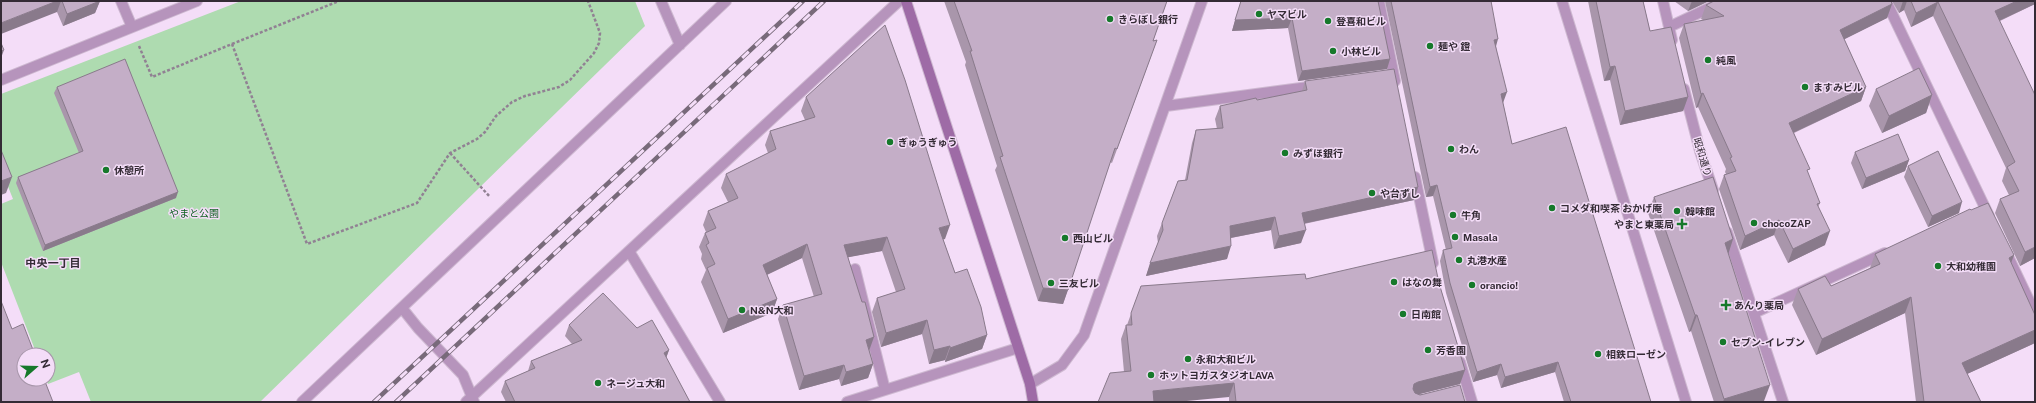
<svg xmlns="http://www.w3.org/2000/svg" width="2036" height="403" font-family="'Public Sans','Noto Sans JP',sans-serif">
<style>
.green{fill:#aedbb0}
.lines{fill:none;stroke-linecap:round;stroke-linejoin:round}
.lane-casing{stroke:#ceb9d1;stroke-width:12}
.street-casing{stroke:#ceb9d1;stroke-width:12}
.secondary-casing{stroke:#ceb9d1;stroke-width:12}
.path{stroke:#918193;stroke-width:2.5;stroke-dasharray:3 2;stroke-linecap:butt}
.lane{stroke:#b694bc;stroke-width:10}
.street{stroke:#b694bc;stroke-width:10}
.secondary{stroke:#9e6ba6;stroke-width:10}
.rail-casing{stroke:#786a7a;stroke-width:4.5}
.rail{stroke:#f4ddf8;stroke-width:3;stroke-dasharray:9;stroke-linecap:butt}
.wall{fill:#a996ab}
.shaded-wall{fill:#897a8b}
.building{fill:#c4aec7;stroke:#897a8b}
.poi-dot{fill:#16792b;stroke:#f4ddf8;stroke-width:1.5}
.labels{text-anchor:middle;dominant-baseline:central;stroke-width:3;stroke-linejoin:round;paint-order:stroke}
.poi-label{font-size:10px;font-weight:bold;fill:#342b35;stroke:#f4ddf8;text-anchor:start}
.street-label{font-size:10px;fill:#342b35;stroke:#f4ddf8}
.park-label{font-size:10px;fill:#0e6220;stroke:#f4ddf8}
.neighbourhood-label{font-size:11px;font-weight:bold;fill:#342b35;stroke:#f4ddf8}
</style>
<rect width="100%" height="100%" fill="#f4ddf8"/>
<path class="green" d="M241 1H635L645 26 260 402H91L79 372 48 384 46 379H48V355H37L1 262V204L13 199 1 169V94Z"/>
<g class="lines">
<g class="lane-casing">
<path id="lane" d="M1754 313 1885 253"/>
</g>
<g class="street-casing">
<path id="street" d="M121 1 132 27
M661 1 680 45
M1379 1 1395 81
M1562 1 1686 402
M1663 1 1672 40
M1886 1 1989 216
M1669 27 1724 1
M1 80 197 1
M1684 89 1700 151 1713 190
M1166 106 1316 86
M1415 177 1433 263
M1727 232 1783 402
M2005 250 2035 313
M629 251 720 402
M855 269 885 390
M402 308 418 328 463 375 474 402
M1460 362 1472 402
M1030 384 1062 365 1084 335 1202 1
M302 402 726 1
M466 402 899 1
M847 402 1018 348"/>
</g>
<g class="secondary-casing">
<path id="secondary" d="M906 1 1030 384 1033 402"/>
</g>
<path class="path" d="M232 44 339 1
M139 46 152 77 232 44 307 244 417 203 450 153 477 139 485 132 496 116 512 102 525 96 559 87 570 80 594 53 599 43 600 33 588 1
M450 153 490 197"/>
<use href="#lane" class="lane"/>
<use href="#street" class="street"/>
<use href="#secondary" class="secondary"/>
<g class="rail-casing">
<path id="rail" d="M374 402 803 1
M396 402 824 1"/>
</g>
<use href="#rail" class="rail"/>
</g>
<path class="wall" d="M1 1H100L95 13 63 26 57 12Z
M944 1H1167L1153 41 1157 40 1112 163 1110 162 1063 304 1038 301 995 170 997 166 965 65 966 62Z
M1241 1H1378L1390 59 1387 69 1298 81 1288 28 1232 31Z
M1385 1H1491L1496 46 1503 103 1512 144 1651 402H1564L1555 372 1501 388 1497 375 1473 382 1446 293 1440 261 1443 250H1446L1433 196 1426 197Z
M1588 1H1643L1650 31 1688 97 1683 111 1620 125 1610 80 1604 81Z
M1674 1H1709L1688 11Z
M1892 1H2035V4L2000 21 2035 258 2020 266 1995 213 2000 199 2009 195 2002 181 2006 168 1933 16 1911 27 1904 10 1899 13Z
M1892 4 1887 18 1844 39 1866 87 1861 101 1794 133 1808 174 1820 203 1818 207 1825 245 1788 263 1774 235 1740 250 1719 189 1724 175 1726 174 1725 172 1726 169 1698 107 1696 108 1679 38 1684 24 1703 20 1701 19 1706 5Z
M1305 81 1418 187 1414 200 1304 224 1301 243 1274 249 1271 230 1231 238 1227 259 1146 276 1158 243 1157 236 1178 181 1185 180 1192 143 1196 130 1217 129 1215 119 1220 106 1257 100 1302 91Z
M57 87 176 198 43 251 16 183 18 177 79 153 54 93Z
M1876 89 1932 95 1926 113 1882 133 1869 106Z
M806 97 945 239H943L955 273 987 335 982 349 945 362V360L929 364 922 334 881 347 872 312 877 298 896 292 882 251 848 257 869 350 873 364 868 378 841 386 839 379 799 390 778 319 783 305 814 297 802 258 767 275 777 299 772 313 723 333 701 282 706 270 701 259 702 254 699 247 705 233 706 232 703 225 708 211 728 202 721 188 726 174 768 153 765 145 770 131 805 120 801 111Z
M1855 152 1909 160 1905 171 1862 189 1851 163Z
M1908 166 1959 213 1928 227 1904 177Z
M1654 197 1733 239 1728 254 1764 401 1761 402H1714L1691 331 1689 332 1648 213Z
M1971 210 2014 255 2011 263 2035 315V343L1967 374 1981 402H1916L1905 313 1816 355 1792 305 1798 289 1831 286 1870 268 1875 254Z
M1306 279 1439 283 1465 370 1460 384 1419 394 1465 402H1229V397L1124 372 1121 339 1126 325H1127L1141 286Z
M569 325 637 328 669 350 666 358 690 402H506L501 392 505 381 528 371 531 361 572 344 565 336Z"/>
<path class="shaded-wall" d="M57 1H61L57 12 1 34V23Z
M100 1 95 13 63 26 67 14Z
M1692 1H1709L1688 11Z
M1903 1H1907L1904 10 1899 13Z
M2017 1H2035V4L1990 25 1995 11Z
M1938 2 1933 16 1911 27 1916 13Z
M1892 4 1887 18 1835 44 1840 30Z
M1292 18 1288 28 1232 31 1235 20Z
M1498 39 1495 50 1494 40Z
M4 50 1 58V51Z
M1390 59 1387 69 1298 81 1302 71Z
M1615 66 1610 80 1604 81 1610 67Z
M1866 87 1861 101 1784 137 1789 123Z
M1507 92 1503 103 1497 104 1501 94Z
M1703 93 1698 107 1696 108 1701 94Z
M1932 95 1926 113 1882 133 1889 116Z
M1688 97 1683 111 1620 125 1625 111Z
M1909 160 1905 171 1862 189 1866 178Z
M12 177 6 193 1 195V181Z
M1437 185 1433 196 1426 197 1430 187Z
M1418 187 1414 200 1297 225 1302 213Z
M178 192 176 198 43 251 45 245Z
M1962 202 1959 213 1928 227 1932 216Z
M1275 217 1271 230 1225 239 1230 226Z
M1779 220 1774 235 1740 250 1745 236Z
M950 225 945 239 934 242 939 228Z
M1306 230 1301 243 1274 249 1279 236Z
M1830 231 1825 245 1788 263 1793 249Z
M887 237 882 251 839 259 844 245Z
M1733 239 1728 255 1725 243Z
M807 244 802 258 758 279 763 265Z
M1231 246 1227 259 1146 276 1150 263Z
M2035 247V258L2020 266 2025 252Z
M2014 255 2008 271 2009 258Z
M1043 288 1068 290 1063 304 1038 301Z
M1911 297 1905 313 1816 355 1822 339Z
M777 299 772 313 723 333 728 319Z
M1695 315H1697L1691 331 1689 332Z
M927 320 922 334 881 347 886 333Z
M2035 330V343L1956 379 1962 363Z
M987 335 982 349 945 362 950 348Z
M874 337 869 351 866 340Z
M950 346 945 360 929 364 934 350Z
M669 350 665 361 664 353Z
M1558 362 1555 372 1501 388 1505 377Z
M873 364 868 378 841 386 846 372Z
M1501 364 1497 375 1473 382 1477 372Z
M844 365 839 379 799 390 804 376Z
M1465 370 1460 384 1412 396 1409 398 1414 384 1418 382Z
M1234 383 1229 397 1176 402H1149L1153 391Z
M1770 385 1764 401 1761 402H1723L1724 399Z"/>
<path class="building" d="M1 1H57L1 23Z
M62 1H100L67 14Z
M954 1H1167L1153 41 1157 40 1117 149 1115 148 1068 290 1043 288 1000 157 1003 156 970 51H972Z
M1241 1H1378L1390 59 1302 71 1292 18 1235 20Z
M1391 1H1491L1498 39 1494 40 1507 92 1501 94 1512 144 1566 127 1651 402H1571L1558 362 1505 377 1501 364 1477 372 1450 283 1443 250 1452 248 1437 185 1430 187Z
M1596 1H1643L1650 31 1671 27 1688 97 1625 111 1615 66 1610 67Z
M1714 1H1891L1892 4 1840 30 1866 87 1789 123 1810 169 1807 170 1820 203 1817 204 1830 231 1793 249 1779 220 1745 236 1724 175 1736 171 1730 158 1732 157 1703 93 1701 94 1684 24 1724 16 1706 5Z
M1911 1H2017L1995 11 2035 95V247L2025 252 2000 199 2019 191 2007 167 2015 162 1938 2 1916 13Z
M885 25 905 80 950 225 939 228 955 273 967 269 981 307 987 335 950 348V346L934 350 927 320 886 333 877 298 905 289 887 237 844 245 862 302H865L874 337 866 340 873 364 846 372 844 365 804 376 783 305 822 294 807 244 763 265 777 299 728 319 707 268 715 264 706 245 709 243 705 233 716 228 708 211 738 198 726 174 776 149 770 131 815 117 806 97Z
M1 43 4 50 1 51Z
M125 59 178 192 45 245 18 177 83 151 57 87Z
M1919 68 1932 95 1889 116 1876 89Z
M1394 69 1418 187 1302 213 1306 230 1279 236 1275 217 1230 226 1231 246 1150 263 1163 230 1162 223 1178 181 1187 180 1196 130 1223 128 1220 106 1256 98 1257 100 1307 90 1305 81Z
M1898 134 1909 160 1866 178 1855 152Z
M1 150 12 177 1 181Z
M1938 151 1962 202 1932 216 1908 166Z
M1713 177 1733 239 1725 243 1770 385 1724 399 1697 315H1695L1654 197Z
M1988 203 2014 255 2009 258 2035 315V330L1962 363 1981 402H1924L1911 297 1822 339 1798 289 1825 276 1831 286 1880 264 1875 254 1970 209 1971 210Z
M1432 250 1439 283 1465 370 1418 382 1414 384 1413 389 1415 393 1420 395 1460 385 1465 402H1236L1234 383 1153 391 1154 402H1098L1110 373 1131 371 1126 325H1132L1131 313 1141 286 1305 274 1306 279Z
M603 293 637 328 652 320 669 350 664 353 690 402H515L505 381 535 368 531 361 582 340 569 325Z
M1 301 12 329 23 324 35 355H24V379H44L53 402H1Z"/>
<g class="poi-dot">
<circle cx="1259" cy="14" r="4"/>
<circle cx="1110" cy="19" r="4"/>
<circle cx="1328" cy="21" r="4"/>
<circle cx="1430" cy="46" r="4"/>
<circle cx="1333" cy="51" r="4"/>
<circle cx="1708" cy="60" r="4"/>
<circle cx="1805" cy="87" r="4"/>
<circle cx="890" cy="142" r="4"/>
<circle cx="1451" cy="149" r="4"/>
<circle cx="1285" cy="153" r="4"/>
<circle cx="106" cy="170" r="4"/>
<circle cx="1372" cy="193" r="4"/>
<circle cx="1552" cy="208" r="4"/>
<circle cx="1677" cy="211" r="4"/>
<circle cx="1453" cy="215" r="4"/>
<circle cx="1754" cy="223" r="4"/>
<path d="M1680 218h4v4h4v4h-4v4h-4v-4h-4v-4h4z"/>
<circle cx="1455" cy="237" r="4"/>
<circle cx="1065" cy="238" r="4"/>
<circle cx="1459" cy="260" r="4"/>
<circle cx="1938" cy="266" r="4"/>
<circle cx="1394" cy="282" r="4"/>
<circle cx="1051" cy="283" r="4"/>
<circle cx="1472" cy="285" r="4"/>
<path d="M1724 299h4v4h4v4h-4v4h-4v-4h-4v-4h4z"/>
<circle cx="742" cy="310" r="4"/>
<circle cx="1403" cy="314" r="4"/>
<circle cx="1723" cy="342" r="4"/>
<circle cx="1428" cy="350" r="4"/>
<circle cx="1598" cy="354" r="4"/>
<circle cx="1188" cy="359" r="4"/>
<circle cx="1151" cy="375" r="4"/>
<circle cx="598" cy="383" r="4"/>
</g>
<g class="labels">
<g class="poi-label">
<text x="1267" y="14">ヤマビル</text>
<text x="1118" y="19">きらぼし銀行</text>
<text x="1336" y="21">登喜和ビル</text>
<text x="1438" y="46">麺や 鐙</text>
<text x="1341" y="51">小林ビル</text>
<text x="1716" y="60">純風</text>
<text x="1813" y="87">ますみビル</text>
<text x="898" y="142">ぎゅうぎゅう</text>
<text x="1459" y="149">わん</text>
<text x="1293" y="153">みずほ銀行</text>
<text x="114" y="170">休憩所</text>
<text x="1380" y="193">や台ずし</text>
<text x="1560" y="208">コメダ和喫茶 おかげ庵</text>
<text x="1685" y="211">韓味館</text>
<text x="1461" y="215">牛角</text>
<text x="1762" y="223">chocoZAP</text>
<text x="1674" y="224" text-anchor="end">やまと東薬局</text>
<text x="1463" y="237">Masala</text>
<text x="1073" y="238">西山ビル</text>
<text x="1467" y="260">丸港水産</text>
<text x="1946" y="266">大和幼稚園</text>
<text x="1402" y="282">はなの舞</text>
<text x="1059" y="283">三友ビル</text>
<text x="1480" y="285">orancio!</text>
<text x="1734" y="305">あんり薬局</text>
<text x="750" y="310">N&amp;N大和</text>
<text x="1411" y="314">日南館</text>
<text x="1731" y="342">セブン-イレブン</text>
<text x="1436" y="350">芳香園</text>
<text x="1606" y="354">相鉄ローゼン</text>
<text x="1196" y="359">永和大和ビル</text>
<text x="1159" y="375">ホットヨガスタジオLAVA</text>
<text x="606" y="383">ネージュ大和</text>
</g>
<g class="street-label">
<text transform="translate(1703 157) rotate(73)">昭和通り</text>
</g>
<g class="park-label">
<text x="194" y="213">やまと公園</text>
</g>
<g class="neighbourhood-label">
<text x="53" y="263">中央一丁目</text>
</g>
</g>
<rect width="2036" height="403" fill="none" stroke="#342b35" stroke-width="4"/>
<g transform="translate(36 367) rotate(70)"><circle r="19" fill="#f4ddf8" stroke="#a796aa"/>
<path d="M0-3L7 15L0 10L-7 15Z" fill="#16792b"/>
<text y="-6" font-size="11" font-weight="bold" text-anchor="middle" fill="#342b35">N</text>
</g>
</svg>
